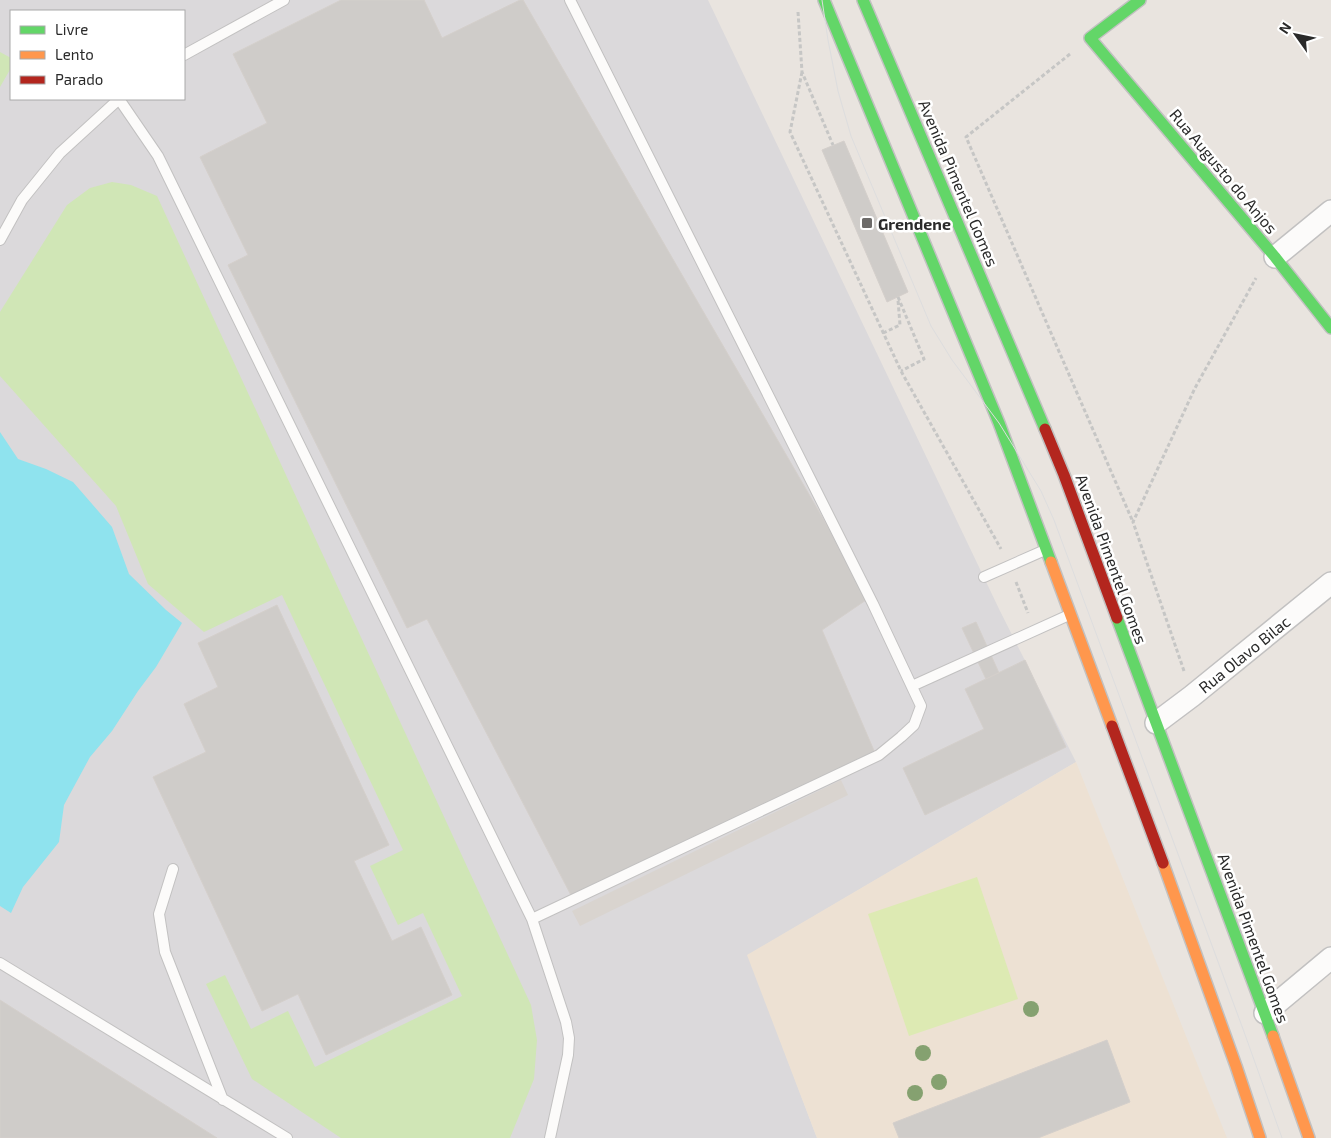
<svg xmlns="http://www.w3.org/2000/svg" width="1331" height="1138" font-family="'Exo 2',sans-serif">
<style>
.industrial{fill:#dbd9db;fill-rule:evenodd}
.education{fill:#ede1d3}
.green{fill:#d0e6b6}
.pitch{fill:#ddeab3}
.plaza{fill:#d9d4cf}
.water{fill:#8fe3ee}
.building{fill:#cfccc9;stroke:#d4cfcb}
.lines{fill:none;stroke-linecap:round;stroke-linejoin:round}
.lane-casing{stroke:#c2c1c1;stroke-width:12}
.street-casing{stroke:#c2c1c1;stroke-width:24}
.fast-casing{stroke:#c2c1c1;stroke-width:14}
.slow-casing{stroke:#c2c1c1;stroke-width:14}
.jam-casing{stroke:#c2c1c1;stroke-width:14}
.path{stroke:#c6c6c5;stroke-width:3;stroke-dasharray:4 2.5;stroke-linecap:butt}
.lane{stroke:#fcfbfa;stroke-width:10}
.street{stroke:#fcfbfa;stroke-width:21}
.fast{stroke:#63d668;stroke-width:11}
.slow{stroke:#ff974d;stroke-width:11}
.jam{stroke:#b3261e;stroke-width:11}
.tram{stroke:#ddddde;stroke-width:1}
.tree{fill:#85a170}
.poi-dot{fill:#6d6b69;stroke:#fff;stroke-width:2}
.labels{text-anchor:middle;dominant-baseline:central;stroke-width:5;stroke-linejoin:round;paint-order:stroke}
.street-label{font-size:16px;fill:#2a2a2a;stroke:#fff}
.poi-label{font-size:16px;font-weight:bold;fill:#2a2a2a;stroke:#fff;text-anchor:start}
</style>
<rect width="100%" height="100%" fill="#e9e4df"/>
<path class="industrial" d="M0 0H708L1000 611 1076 762 748 955 817 1138H0ZM11 11H184V99H11Z"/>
<path class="education" d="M1076 762 1227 1138H817L747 955Z"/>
<path class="green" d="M0 52 11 58V68L0 87Z
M112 182 131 185 157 196 531 1005 537 1040 534 1079 510 1138H341L252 1079 206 984 225 975 251 1029 288 1011 315 1067 462 996 423 913 398 925 370 866 403 850 282 595 204 632 148 584 116 506 0 376V312L67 205 90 188Z"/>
<path class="pitch" d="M977 877 1018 999 909 1036 868 914Z"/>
<path class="plaza" d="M841 780 848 795 580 926 572 911Z"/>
<path class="water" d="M0 432 18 459 46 469 73 482 112 527 129 574 166 610 182 623 156 667 138 691 112 731 90 757 64 805 59 842 23 887 11 913 0 906Z"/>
<path class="building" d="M341 0H424L442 38 520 0H523L869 598 822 630 875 753 573 899 427 619 407 628 228 265 248 255 200 157 267 123 233 54Z
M844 141 908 292 887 302 822 150Z
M277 605 389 845 354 861 392 941 421 927 452 995 326 1055 298 994 262 1011 153 777 206 752 184 704 218 687 198 643Z
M976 622 999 673 986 679 962 628Z
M1025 660 1066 747 925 815 903 768 984 729 965 689Z
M0 1000 217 1138H0Z
M1107 1040 1130 1102 1038 1138H899L893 1123Z"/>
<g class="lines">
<g class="lane-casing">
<path id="lane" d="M184 55 284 0
M119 99 158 156 532 919 566 1022 569 1038 568 1055 550 1138
M0 240 22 200 60 153 119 99
M984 577 1045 550
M912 686 1069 615
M173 869 159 914 165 952 223 1100
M532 919 879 755 901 737 914 725 921 706 873 604 570 0
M0 963 287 1138"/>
</g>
<g class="street-casing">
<path id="street" d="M1275 257 1331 211
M1156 723 1192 696 1331 583
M1265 1013 1331 958"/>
</g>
<g class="fast-casing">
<path id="fast" d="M824 0 999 423 1051 562
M863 0 1045 429
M1140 0 1090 38 1275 257 1331 328
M1117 618 1273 1036"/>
</g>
<g class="slow-casing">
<path id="slow" d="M1051 562 1112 726
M1163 863 1236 1066 1260 1138
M1273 1036 1309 1138"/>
</g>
<g class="jam-casing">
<path id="jam" d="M1045 429 1064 475 1117 618
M1112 726 1163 863"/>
</g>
<path class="path" d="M798 12 802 72 833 145
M1070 54 966 137 1133 522
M802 72 790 132 901 371 1001 549
M898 297 924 359 901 371
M883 333 900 325 898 300
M1016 582 1028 613
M1184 671 1133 522 1195 388 1256 278"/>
<use href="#lane" class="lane"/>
<use href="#street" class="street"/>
<use href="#fast" class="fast"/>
<use href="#slow" class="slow"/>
<use href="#jam" class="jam"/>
<path class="tram" d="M822 0 828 40 838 91 851 136 931 326 952 360 999 423 1041 491 1054 520 1243 1029 1282 1138"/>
</g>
<g class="tree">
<circle cx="1031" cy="1009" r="8"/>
<circle cx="923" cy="1053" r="8"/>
<circle cx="939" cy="1082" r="8"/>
<circle cx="915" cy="1093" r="8"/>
</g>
<rect class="poi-dot" x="861" y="217" width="12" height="12" rx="2.5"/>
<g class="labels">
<g class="street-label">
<text transform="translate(1224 171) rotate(50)">Rua Augusto do Anjos</text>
<text transform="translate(959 183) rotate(67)">Avenida Pimentel Gomes</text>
<text transform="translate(1112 559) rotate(70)">Avenida Pimentel Gomes</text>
<text transform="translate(1244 654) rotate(-39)">Rua Olavo Bilac</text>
<text transform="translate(1254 938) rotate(70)">Avenida Pimentel Gomes</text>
</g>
<g class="poi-label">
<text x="878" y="223">Grendene</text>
</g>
</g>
<rect x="10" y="10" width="175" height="90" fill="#ffffff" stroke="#aaaaaa"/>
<rect x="20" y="26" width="25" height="8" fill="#63d668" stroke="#aaaaaa"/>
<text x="55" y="35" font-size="15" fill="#2a2a2a">Livre</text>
<rect x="20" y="51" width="25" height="8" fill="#ff974d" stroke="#aaaaaa"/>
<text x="55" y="60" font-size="15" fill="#2a2a2a">Lento</text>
<rect x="20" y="76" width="25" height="8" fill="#b3261e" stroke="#aaaaaa"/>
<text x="55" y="85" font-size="15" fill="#2a2a2a">Parado</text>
<g transform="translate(1296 35) rotate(303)" stroke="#ffffff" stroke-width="4" paint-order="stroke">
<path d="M0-4L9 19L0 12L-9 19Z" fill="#2a2a2a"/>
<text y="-8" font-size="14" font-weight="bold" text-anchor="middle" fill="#2a2a2a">N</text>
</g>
</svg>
